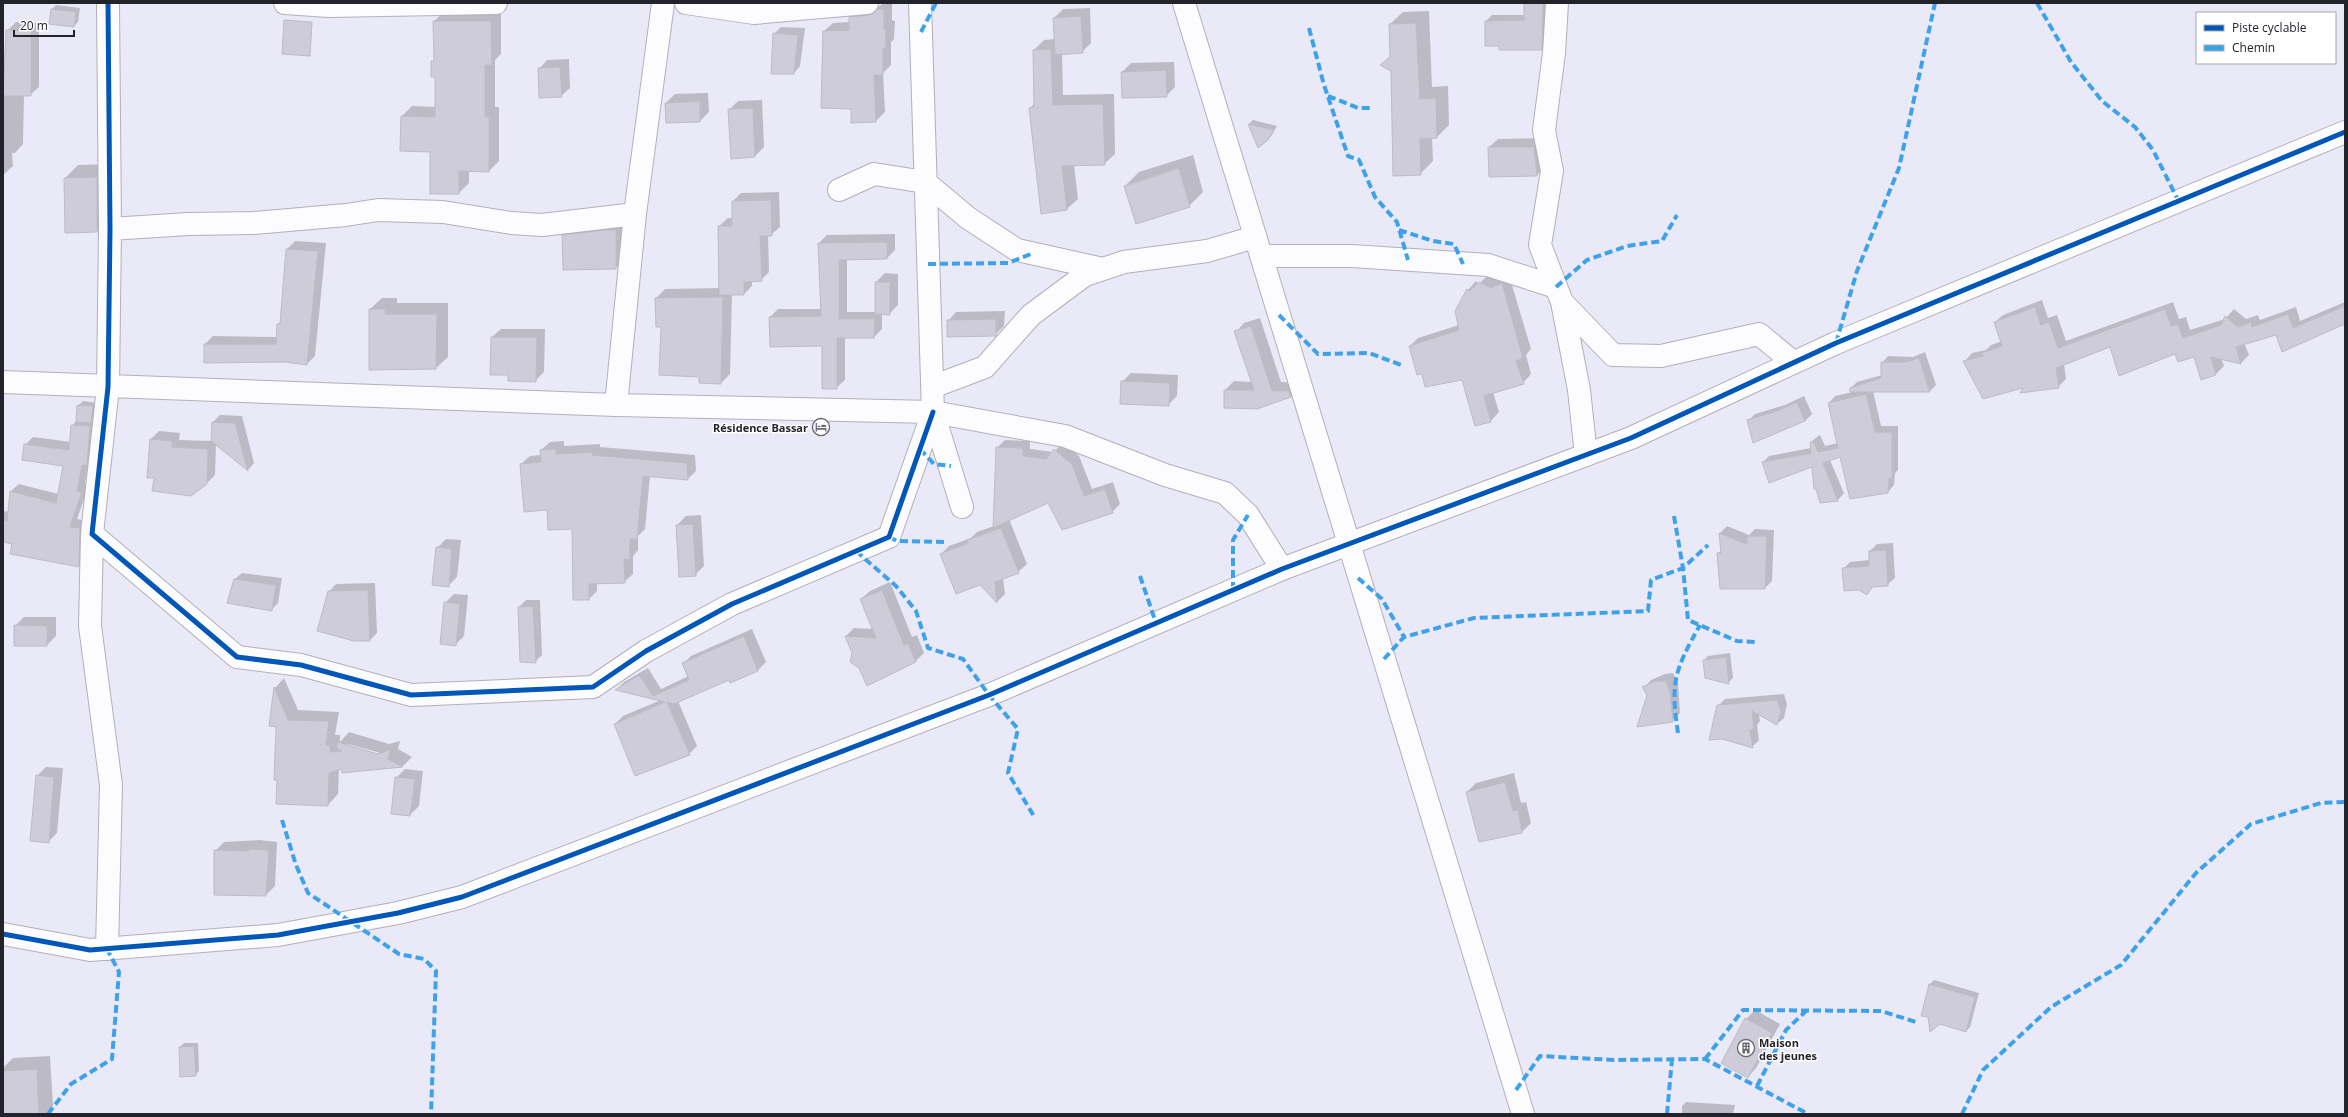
<svg xmlns="http://www.w3.org/2000/svg" width="2348" height="1117" font-family="'Open Sans',sans-serif">
<style>
.shadow{fill:#0003;fill-rule:evenodd}
.building{fill:#cdccd8;stroke:#bcbcc7}
.lines{fill:none;stroke-linecap:round;stroke-linejoin:round}
.minor-casing{stroke:#b1b0bb;stroke-width:24}
.tertiary-casing{stroke:#b1b0bb;stroke-width:24}
.minor{stroke:#fcfcfe;stroke-width:22}
.tertiary{stroke:#fcfcfe;stroke-width:22}
.quiet{stroke:#3ea2eb;stroke-width:4;stroke-dasharray:8 4;stroke-linecap:butt}
.cycleway-casing{stroke:#fff;stroke-width:8}
.cycleway{stroke:#0057b8;stroke-width:5}
.labels{text-anchor:middle;dominant-baseline:central;stroke-width:3;stroke-linejoin:round;paint-order:stroke}
.poi-label{font-size:11px;font-weight:bold;fill:#23232c;stroke:#fff;text-anchor:end}
</style>
<rect width="100%" height="100%" fill="#eae9f7"/>
<path class="shadow" d="M884 3H892V20L895 21 894 39 891 42V65L883 73 885 112 876 121 852 122V108L824 31 833 23 850 22V18L858 9 878 7Z
M1526 3H1549L1548 42 1541 49 1500 45 1486 21 1492 15H1525Z
M56 5 80 8 78 22 74 26 52 9Z
M1090 8 1091 43 1082 52 1062 53 1063 95 1114 94 1115 154 1104 164 1074 165 1078 199 1067 209 1042 212 1030 108 1035 103 1034 50 1044 40 1055 39 1054 18 1063 9Z
M445 11 501 12V54L495 60V107H499V161L489 171H469V183L459 193 431 151 402 116 412 106 436 107V76L432 62 435 59 434 21Z
M1429 11 1432 87 1448 86 1449 125 1437 137H1432L1433 161 1420 174 1392 71 1381 65 1391 55 1390 24 1403 12Z
M16 22 39 23V87L30 95H24L23 144 15 153H12L13 166 3 175V66H6L7 31Z
M781 27 805 28 800 66 794 73 774 34Z
M569 59 570 88 561 96 539 69 547 60Z
M1174 62 1175 87 1166 96 1122 72 1131 63Z
M708 93 709 112 700 121 666 103 675 94Z
M762 100 764 147 755 156 732 158 729 110 738 101Z
M1253 120 1277 126 1272 135 1259 146 1249 124Z
M1543 138 1546 167 1537 175 1489 147 1498 139Z
M1193 155 1203 192 1189 206 1125 186 1139 172Z
M110 164 111 217 97 231 66 232 65 178 78 165Z
M779 192 780 227 771 235H768L769 272 761 280 752 281V286L744 294H732L730 374 721 383 700 376 662 326 656 298 665 289 720 288 719 226 728 218H733V201L741 193Z
M629 217V255L616 268 563 236 577 222Z
M895 234V250L887 258 847 259V312H876V282L885 273 898 274V305L889 314H882V329L874 337H845V380L836 388 823 345 770 317 778 309H821L819 243 827 235Z
M295 241 326 243 315 356 307 364 205 344 213 336 277 337 278 324 281 322 287 249Z
M1489 274 1509 275 1531 349 1526 355 1531 374 1523 383 1493 392 1499 412 1491 421 1476 425 1463 379 1423 373 1410 346 1418 338 1459 325 1468 290 1476 281 1479 284Z
M382 298H397V303H448V357L436 368 370 309Z
M2042 300 2048 318 2057 315 2066 341 2173 302 2179 319 2186 317 2190 330 2225 319 2234 309 2246 319 2258 315 2260 320 2296 307 2300 321 2345 302V323L2276 334 2244 343 2249 355 2241 363 2221 358 2224 366 2216 374 2201 379 2194 356 2111 345 2064 364 2066 379 2058 387 2025 386 1965 361 1972 353 1986 350 1991 345 2002 341 1995 322 2003 315Z
M1005 311 1004 326 995 335 948 321 956 312Z
M1260 318 1281 382 1298 383 1300 388 1291 396 1225 407V390L1234 381 1252 382 1236 332 1244 323Z
M501 329H545L544 372 535 381 492 337Z
M1925 352 1936 385 1930 391H1873L1881 426H1898V470L1895 473 1894 485 1888 492 1841 456 1830 460 1844 493 1838 500 1820 502 1813 466 1763 462 1769 456 1811 448V442L1818 436 1820 435 1825 446 1838 443 1829 403 1835 396 1857 391 1851 388 1857 382 1882 375V363L1888 356 1913 357Z
M1131 373 1178 375 1177 396 1168 405 1122 382Z
M1804 396 1812 414 1805 421H1748L1755 414 1785 405Z
M83 401 97 403 94 457 88 463 85 483 89 485 77 519 87 521 86 558 78 566 3 541V511L9 512 11 491 19 484 58 494 64 465 25 445 33 437 71 442 72 426 77 420 78 406Z
M220 415 242 416 254 463 248 470 216 443 215 475 206 484 155 477 151 439 159 431 180 433 179 440 212 441 213 422Z
M1005 440 1030 441V449L1054 452 1063 442 1079 456 1092 489 1113 482 1120 504 1112 512 1049 501 1009 519 1027 564 1018 572 1003 578 1005 594 997 602 980 584 941 554 949 546 971 538 977 532 994 526 997 448Z
M564 441V446L600 444V447L695 455 696 471 688 479 650 476 645 529 638 536V550L633 556V574L624 582 597 583V591L589 599H574L573 528 548 509 521 464 530 456 541 455V450L550 442Z
M701 515 704 566 695 575 677 525 686 516Z
M1727 526 1749 535 1755 529 1774 530 1772 581 1765 588 1718 553 1722 550 1720 533Z
M446 539 461 540 457 577 448 586 437 548Z
M1893 543 1895 578 1887 585 1874 586 1866 594 1843 569 1850 562 1870 560V551L1877 544Z
M242 573 282 578 278 603 271 610 235 579Z
M890 582 912 637 917 635 924 653 916 661 895 670 846 636 854 628 874 629 861 599 870 591Z
M375 583 377 633 370 640 329 592 336 584Z
M454 594 468 595 464 636 455 645 445 603Z
M526 600H540L542 655 535 662 519 607Z
M24 617H56V636L47 645 15 626Z
M752 629 766 662 758 670 730 681 729 679 678 701 697 746 689 754 668 763 615 724 623 716 661 700 617 689 624 682 648 668 661 689 689 676 683 664 691 656Z
M1730 653 1733 678 1729 682 1704 660 1708 656Z
M1673 673 1678 683 1680 713 1672 721 1644 688 1651 680 1665 674Z
M284 678 298 710 339 712 335 735H340V742L349 732 389 744 400 741 398 749 412 757 403 766 343 772 342 768 339 769 338 794 328 805 277 726 270 725 275 688ZM348 744 384 754 383 756 346 746Z
M1784 694 1787 704 1784 718 1777 724 1759 714 1760 721 1757 725 1759 740 1752 747 1718 706 1725 699Z
M46 767 63 768 57 833 48 842 37 776Z
M405 769 423 771 419 806 410 815 396 778Z
M1514 773 1521 803 1526 802 1531 823 1522 832 1467 792 1476 783Z
M259 840 277 842 275 886 266 895 215 851 224 842Z
M1934 980 1979 993 1970 1027 1966 1031 1929 985Z
M1755 1010 1780 1024 1756 1068 1748 1077 1722 1062 1746 1019Z
M184 1043H198L199 1071 195 1075 180 1047Z
M50 1056 53 1106 45 1114H3V1068L13 1058Z
M1686 1102 1735 1105 1733 1114H1682V1106Z"/>
<path class="building" d="M1543 3 1542 50H1499V46H1485V21L1524 20V4Z
M51 9 76 12 74 27 49 24Z
M878 9H884V29H886V48H883V75H874L876 122 851 123V109L821 108 823 31 849 30V17L868 15Z
M1081 16 1083 53 1055 55 1053 18Z
M284 20 312 22 310 56 282 54Z
M433 21H491L492 65H485V117H489V172L459 171V194H430V152L400 151 401 116 435 117V77H431V61H434Z
M1416 23 1420 99 1436 98 1437 138 1420 139 1421 175 1393 176 1391 71 1380 65 1390 57 1389 24Z
M6 30 31 31V96H3Z
M773 33 798 35 794 74H771Z
M1051 49 1053 105 1103 104 1105 165 1062 166 1067 210 1041 214 1029 108 1034 107 1033 50Z
M560 67 562 97 539 98 538 68Z
M1166 70 1167 97 1122 98 1121 72Z
M700 101V122L666 123 665 103Z
M753 108 755 157 731 159 728 109Z
M1248 124 1274 130 1268 140 1258 148Z
M1488 147H1534L1537 176 1489 177Z
M1179 168 1190 207 1136 224 1124 186Z
M97 177V232L65 233 64 178Z
M771 200 772 236H760L762 281 744 282V295H719L718 226H732V201Z
M604 230H616V269L563 270 562 235Z
M887 242V259L839 260V319H875L874 338H837V389H822V346L770 347 769 317 821 316 818 243Z
M286 249 318 251 307 365 285 362 204 363V344H276L277 324H280Z
M875 282H890V315L875 314Z
M1479 282 1491 288 1502 283 1523 358 1516 361 1524 384 1484 396 1491 422 1475 426 1462 380 1425 387 1422 374 1417 375 1409 346 1459 330 1455 311 1467 289 1470 291Z
M723 297 721 384 699 383V377L659 375 661 327H656L655 298Z
M2345 306V324L2282 352 2276 335 2236 347 2241 364 2211 357 2216 375 2201 380 2194 357 2178 362 2175 354 2119 376 2110 347 2056 368 2059 388 2020 393 2023 388 1983 399 1963 361 1983 356 1982 353 2002 346 1994 322 2035 307 2041 325 2049 322 2058 348 2165 309 2171 326 2178 324 2183 338 2221 325 2225 316 2238 327 2251 322 2252 327 2288 314 2293 328Z
M369 309H385V314H437L436 369 369 370Z
M996 319V336L947 337V320Z
M1251 326 1272 391H1289L1291 397 1257 409 1224 408V390H1254L1234 331Z
M491 337H537L536 382 508 381V375H490Z
M1919 358 1930 392H1850V388L1881 378V362H1906Z
M1121 381 1170 383 1169 406 1120 404Z
M1866 394 1875 432H1892V478H1889L1888 493 1850 499 1840 457 1823 463 1838 501 1820 503 1816 489H1814L1812 467 1769 483 1762 462 1811 453 1810 442 1813 441 1818 452 1838 448 1828 403Z
M1797 402 1805 421 1753 443 1747 420 1777 411Z
M77 405 93 406 91 423 76 422Z
M212 422 235 423 248 471 211 441Z
M71 425 90 426 87 465H82L77 491 82 492 70 527 80 528 79 567 10 554 12 544 3 542V520L7 521 10 491 56 503 63 466 22 460 24 444 69 450Z
M150 439 172 441V447L208 449 207 484 191 496 152 491 154 478H147Z
M996 447 1023 448V456L1046 459 1054 449 1072 464 1084 496 1105 489 1113 513 1062 530 1048 503 993 528Z
M556 449V454L592 452V455L687 463 688 480 643 476 637 539H630V560L624 559 625 583 589 584V600H573L572 529 548 530 547 510 524 512 520 464 541 462 540 450Z
M693 524 696 576 679 577 676 525Z
M1001 528 1019 573 995 582 997 603 980 585 956 594 940 554 968 543 967 540Z
M1719 533 1747 544V536H1767L1765 589H1720L1717 553H1721Z
M436 547 452 549 449 587 432 585Z
M1886 550 1888 586 1872 587 1867 595 1859 590 1844 591 1842 568 1869 566V551Z
M234 579 276 585 272 611 227 603Z
M368 590 370 641H354L317 631 328 591Z
M882 590 904 645 908 643 916 662 867 686 859 668 850 662 852 653 845 636 876 638 860 599Z
M444 602 460 604 456 646 440 644Z
M533 606 536 663 520 662 518 607Z
M14 625 47 626V646H14Z
M744 636 758 671 730 683 729 680 674 704 667 702 690 755 635 776 614 724 665 702 615 690 639 675 653 696 689 680 682 663Z
M1726 657 1729 684 1705 678 1703 660Z
M1656 681H1666L1670 691 1673 722 1637 727 1647 695 1642 687Z
M274 687 288 720 329 721 326 745H330V752L342 751 336 747 338 742 378 754 390 750 388 759 403 767 342 773 341 769 329 773 328 806 276 804 277 780H274L276 727 269 726Z
M1777 700 1781 711 1777 725 1752 711 1754 729 1750 730 1753 748 1722 739 1709 740 1717 705Z
M36 775 54 777 49 843 30 841Z
M395 777 415 779 410 816 391 814Z
M1505 782 1513 811 1518 810 1522 833 1479 842 1466 792Z
M249 849 269 850 266 896 214 895V850L249 851Z
M1929 984 1975 997 1966 1032 1940 1024 1930 1032 1928 1017 1921 1016Z
M1745 1018 1772 1033 1748 1078 1721 1063Z
M194 1046 196 1076 180 1077 179 1047Z
M37 1069 39 1114H3V1071Z"/>
<g class="lines">
<g class="minor-casing">
<path id="minor" d="M108 3 110 229 108 387 92 534 237 657 301 665 411 695 593 687 646 651 732 604 889 537 933 412
M285 3 329 6 496 3
M686 3 754 13 867 3
M920 3 933 412 962 507
M1184 3 1523 1114
M1557 3 1554 53 1544 130 1552 171 1540 245 1562 302 1613 355 1661 356 1759 334 1793 362
M839 190 874 174 925 182 968 218 1017 250 1103 269
M110 229 188 224 254 223 346 215 378 210 443 212 511 223 542 225 635 214
M1261 256H1352L1488 265 1556 287
M1562 302 1579 390 1586 455
M3 382 616 405 933 412 1065 436 1165 475 1225 493 1248 515 1282 569
M932 387 985 367 1031 315 1085 275 1124 262 1207 251 1255 237
M616 405 635 214 663 3
M92 534 90 626 111 785 107 949"/>
</g>
<g class="tertiary-casing">
<path id="tertiary" d="M3 934 90 950 278 935 398 913 462 897 989 695 1282 569 1631 438 1836 343 2345 132"/>
</g>
<use href="#minor" class="minor"/>
<use href="#tertiary" class="tertiary"/>
<path class="quiet" d="M2037 3 2071 62 2102 101 2135 127 2153 150 2179 202
M1309 28 1324 85 1348 156 1359 160 1375 197 1397 222 1408 260
M921 32 936 3
M1328 96 1358 108H1372
M1399 230 1433 241 1454 244 1463 264
M928 264 1008 263 1031 254
M1556 287 1587 260 1627 246 1662 241 1677 215
M1279 315 1318 354 1369 353 1404 366
M1836 343 1857 271 1899 168 1935 3
M920 449 934 464 951 466
M1674 516 1683 568 1688 620 1737 641 1755 642
M889 537 897 541 946 542
M856 551 896 586 916 611 928 648 963 659 989 695 1018 729 1008 773 1035 818
M1140 576 1156 623
M1358 578 1382 599 1404 637
M1233 590V540L1248 515
M1384 659 1404 637 1474 618 1648 611 1651 580 1683 568 1708 545
M1678 733C1670 681 1675 670 1700 625
M282 820 296 865 308 893 399 954 424 959 436 971 431 1114
M1705 1059 1743 1010 1881 1011 1916 1022
M1757 1086 1786 1030 1806 1011
M1516 1090 1540 1056 1614 1060 1705 1059 1808 1114
M48 1114 71 1084 112 1059 119 972 107 949
M1667 1114 1672 1059
M1962 1114 1983 1070 2051 1007 2121 965 2196 873 2251 824 2321 803 2345 802"/>
<g class="cycleway-casing">
<path id="cycleway" d="M108 3 110 229 108 387 92 534 237 657 301 665 411 695 593 687 646 651 732 604 889 537 933 412
M3 934 90 950 278 935 398 913 462 897 989 695 1282 569 1631 438 1836 343 2345 132"/>
</g>
<use href="#cycleway" class="cycleway"/>
</g>
<defs>
<g id="hotel-ring" transform="scale(0.9)"><circle r="9.5" fill="#fff" stroke="#696873" stroke-width="1.5"/><path d="M-6-4.5h1.5V1H6V5H4.5V3h-9V5H-6ZM-4 0a1.8 1.8 0 1 1 3.6 0ZM.5 0V-2.5h3Q6-2.5 6 0Z" fill="#696873"/></g>
<g id="building-ring" transform="scale(0.9)"><circle r="9.5" fill="#fff" stroke="#696873" stroke-width="1.5"/><path d="M-4-6H4V6H1V3H-1V6H-4ZM-2.5-4.3h1.7v1.8h-1.7ZM.8-4.3h1.7v1.8H.8ZM-2.5-1h1.7V.8h-1.7ZM.8-1h1.7V.8H.8Z" fill="#696873"/></g>
</defs>
<g fill-rule="evenodd">
<use href="#hotel-ring" x="821" y="427"/>
<use href="#building-ring" x="1746" y="1048"/>
</g>
<g class="labels">
<g class="poi-label">
<text x="808" y="427">Résidence Bassar</text>
<text x="1759" y="1042" text-anchor="start">Maison<tspan x="1759" dy="13">des jeunes</tspan></text>
</g>
</g>
<rect width="2348" height="1117" fill="none" stroke="#23232c" stroke-width="8"/>
<rect x="2196" y="12" width="140" height="52" fill="#ffffff" stroke="#a7a7ab"/>
<rect x="2204" y="25" width="20" height="6" fill="#0057b8" stroke="#a7a7ab"/>
<text x="2232" y="32" font-size="12" fill="#23232c">Piste cyclable</text>
<rect x="2204" y="45" width="20" height="6" fill="#3ea2eb" stroke="#a7a7ab"/>
<text x="2232" y="52" font-size="12" fill="#23232c">Chemin</text>
<path d="M14 30v6h60v-6" fill="none" stroke="#23232c" stroke-width="2"/>
<text x="20" y="30" font-size="12" fill="#23232c" stroke="#ffffff" stroke-width="3" paint-order="stroke">20 m</text>
</svg>
